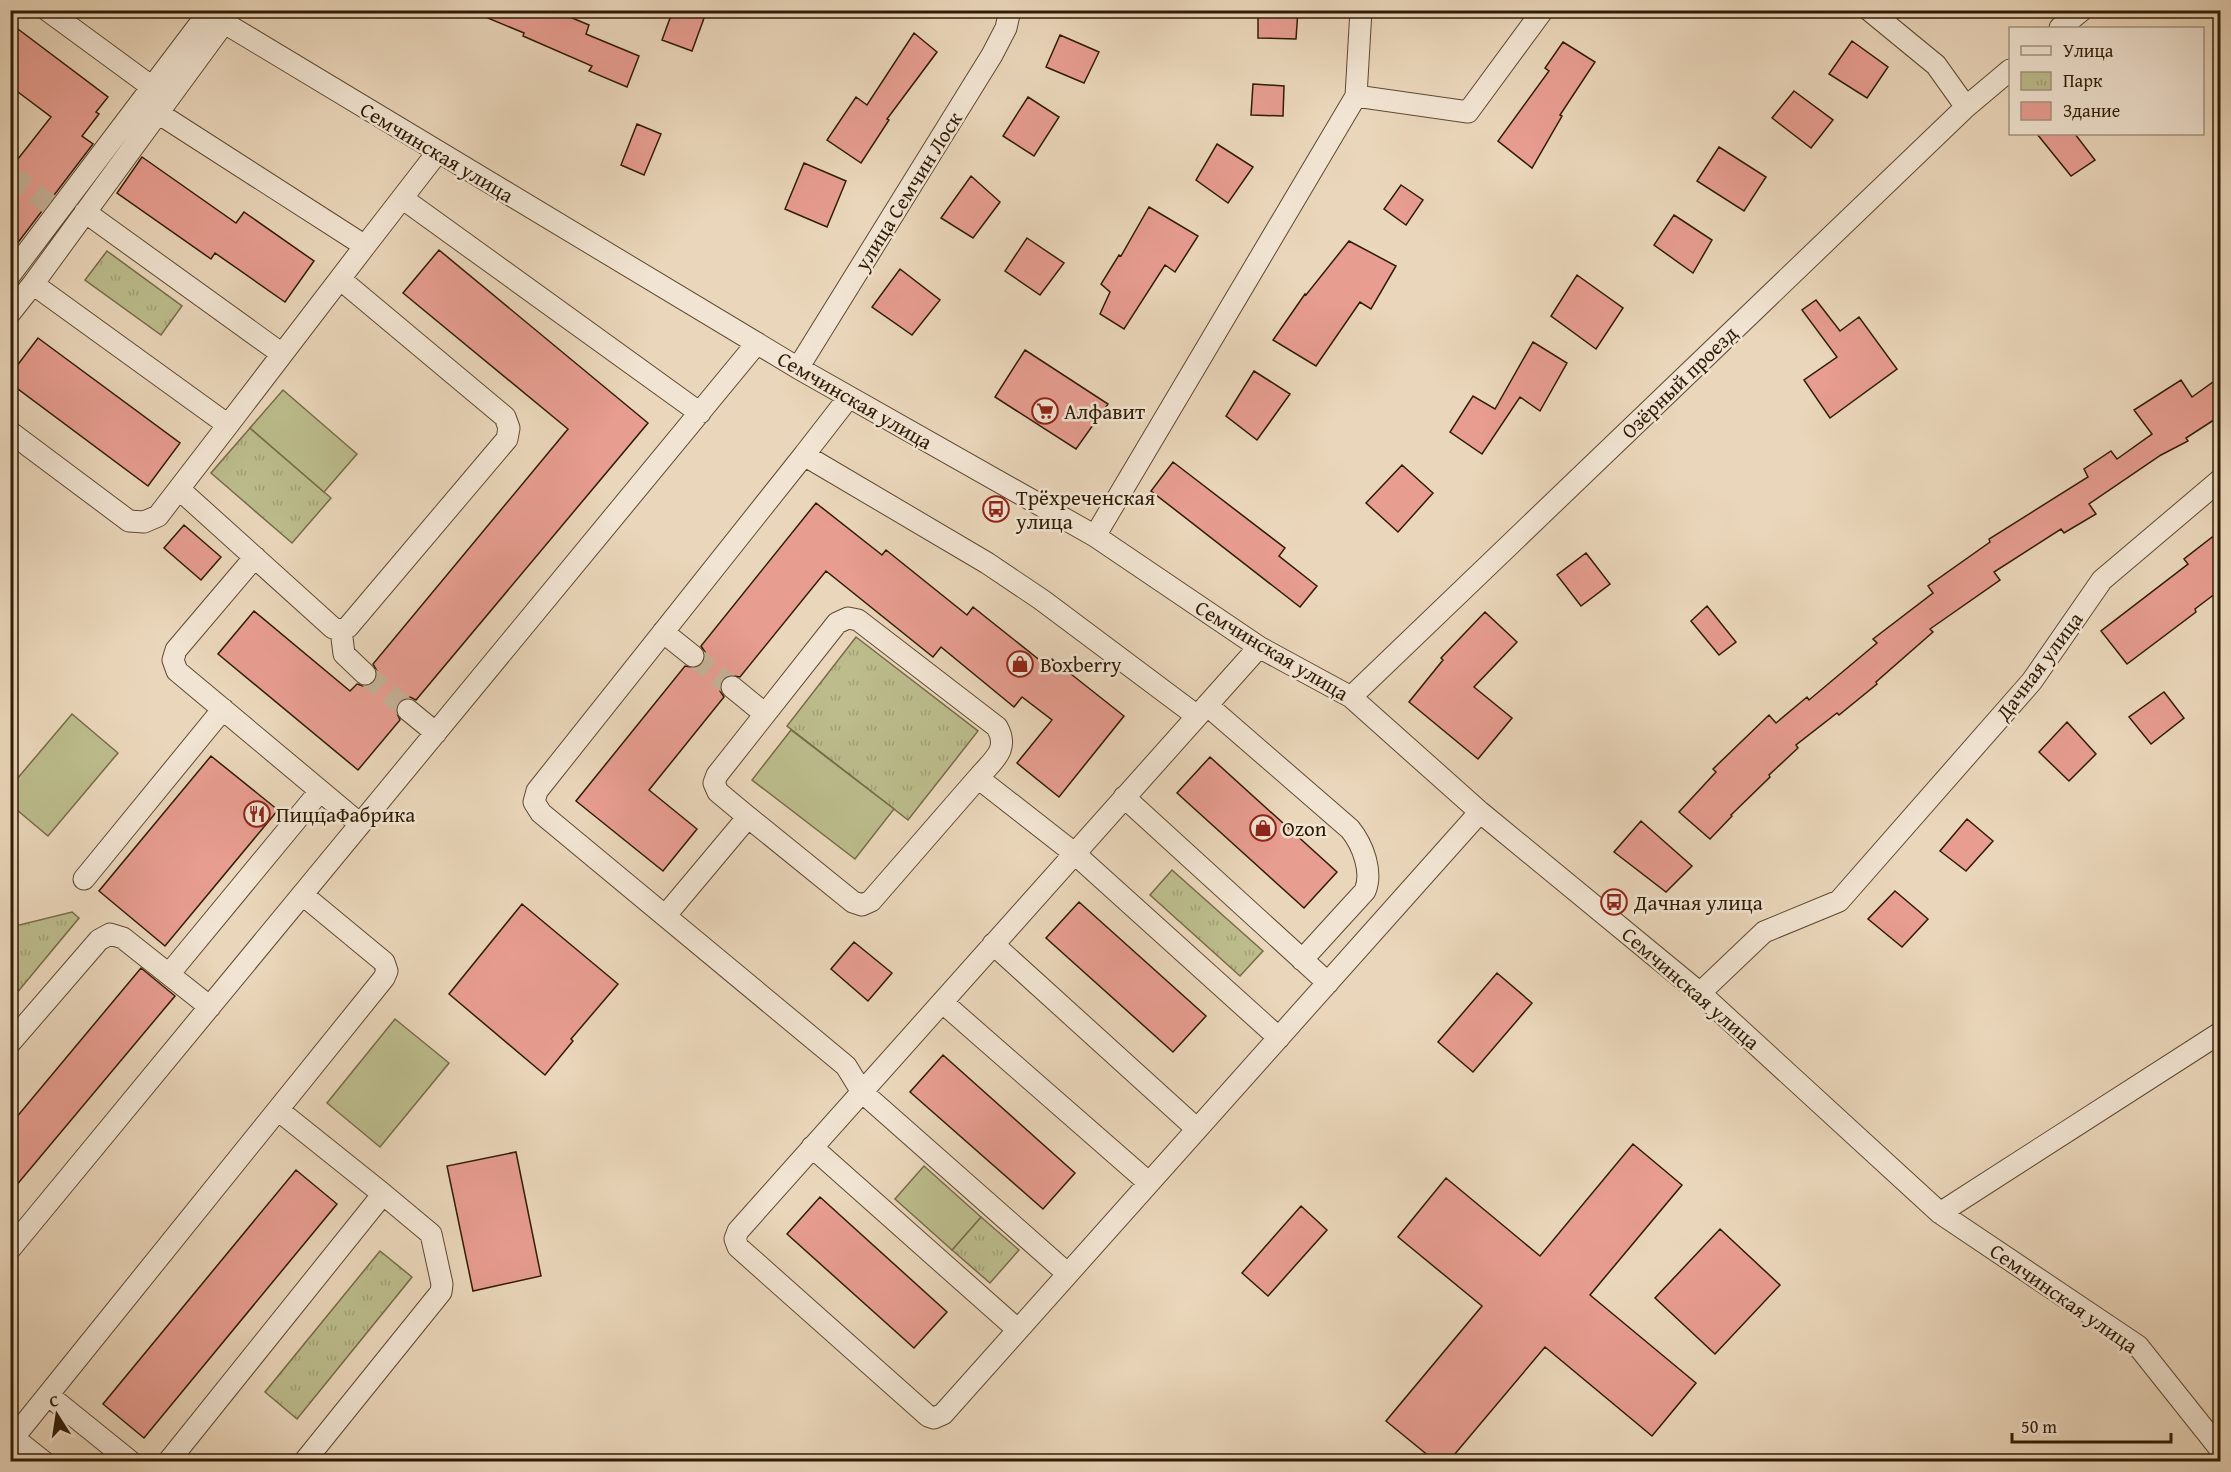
<svg xmlns="http://www.w3.org/2000/svg" width="2231" height="1472" font-family="'Gentium Book Plus',serif">
<style>
.park{fill:url(#park-tufts);stroke:#766c48;stroke-width:1.5}
.pitch{fill:#bcbc8c;stroke:#766c48;stroke-width:1.5}
.building{fill:#e79d90;stroke:#301c05;stroke-width:1.5}
.lines{fill:none;stroke-linecap:round;stroke-linejoin:round}
.minor-tunnel{stroke:#c5b196;stroke-width:21;stroke-dasharray:21 10;stroke-linecap:butt}
.minor-casing{stroke:#5e4a32;stroke-width:23}
.minor{stroke:#f1e4d2;stroke-width:21}
.labels{text-anchor:middle;dominant-baseline:central;stroke-width:5;stroke-linejoin:round;paint-order:stroke}
.street-label{font-size:21px;fill:#301c05;stroke:#f1e4d2}
.poi-label{font-size:21px;fill:#301c05;stroke:#f1e4d2;text-anchor:start}
</style>
<defs>
<pattern id="park-tufts" width="24" height="20" patternUnits="userSpaceOnUse" patternTransform="scale(1.5)"><rect width="24" height="20" fill="#bcbc8c"/><path d="M3 7l-1-3M5 7V3M7 7l1-3M15 17l-1-3M17 17v-4M19 17l1-3" fill="none" stroke="#a2a177"/></pattern>
</defs>
<rect width="100%" height="100%" fill="#ead6ba"/>
<filter id="stains"><feTurbulence type="fractalNoise" baseFrequency=".00333" numOctaves="4"/><feColorMatrix values="0 0 0 0 .2 0 0 0 0 .09 0 0 0 0 .02 0 0 0 .5 -.17"/></filter>
<radialGradient id="worn" r=".72"><stop offset=".6" stop-color="#630" stop-opacity="0"/><stop offset="1" stop-color="#630" stop-opacity=".3"/></radialGradient>
<path class="park" d="M107 251 182 306 161 335 85 280Z
M250 428 331 498 292 543 211 473Z
M856 637 978 731 908 820 787 726Z
M1172 870 1263 951 1240 976 1150 895Z
M72 912 79 918 11 1000V927Z
M981 1217 1019 1250 990 1283 952 1250Z
M380 1251 412 1277 297 1419 265 1392Z"/>
<path class="pitch" d="M283 390 357 454 324 492 250 428Z
M72 714 118 753 48 836 11 805V786Z
M791 730 894 809 855 859 752 780Z
M395 1019 449 1063 380 1147 327 1103Z
M924 1166 981 1217 952 1250 895 1199Z"/>
<path class="building" d="M553 10 589 25 586 34 639 56 627 87 589 71 592 66 523 36 524 33 471 11Z
M673 10H707L692 51 662 40Z
M1258 10H1298L1296 39 1258 38Z
M10 23 108 97 96 112 99 114 82 136 93 144 10 253V169L51 117 10 86Z
M914 33 937 52 887 119 889 120 861 163 827 140 856 97 867 105Z
M1060 35 1099 52 1084 83 1046 67Z
M1852 41 1888 67 1867 98 1829 74Z
M1563 42 1595 62 1560 115 1562 116 1532 168 1498 141 1549 71 1545 68Z
M1253 84 1284 86 1283 116 1251 115Z
M1794 91 1833 120 1811 148 1772 118Z
M1028 97 1059 117 1034 156 1003 136Z
M637 124 661 134 644 175 621 165Z
M2037 134H2075L2095 160 2071 176Z
M1217 144 1253 167 1228 203 1196 180Z
M1719 147 1766 177 1744 211 1697 181Z
M142 157 236 223 244 212 314 261 285 302 215 253 211 259 117 193Z
M804 163 846 181 827 227 785 209Z
M971 176 1000 202 973 238 941 218Z
M1401 185 1423 200 1406 225 1384 209Z
M1149 207 1198 236 1175 272 1165 265 1124 329 1100 314 1110 292 1101 284 1119 255 1121 256Z
M1674 215 1712 240 1693 273 1654 245Z
M1027 238 1064 263 1040 295 1005 271Z
M1349 241 1396 266 1371 309 1360 302 1316 366 1273 340 1305 294 1306 295Z
M439 250 648 423 416 700 410 697 399 702 395 709 400 720 358 770 218 654 254 611 350 691 357 684 363 686 374 683 377 678V671L373 664 568 429 403 293Z
M900 269 940 300 912 335 872 307Z
M1577 275 1623 308 1596 349 1551 316Z
M1816 300 1840 331 1859 317 1897 369 1830 418 1804 380 1837 357 1802 310Z
M38 338 180 443 148 486 10 383V375Z
M1533 342 1567 363 1540 411 1520 397 1482 454 1450 432 1473 396 1495 409Z
M1025 350 1108 404 1076 449 995 397Z
M1254 371 1290 394 1257 440 1226 416Z
M2220 377V416L2186 438 2188 441 2161 455 2089 504 2096 514 2064 533 2061 529 1994 572 2000 580 1930 629 1933 632 1876 682 1877 684 1839 715 1837 713 1796 745 1798 748 1769 775 1770 777 1731 815 1732 816 1710 839 1679 812 1716 772 1713 769 1769 715 1776 723 1807 697 1809 700 1877 643 1873 639 1933 593 1928 586 1990 542 1989 539 2088 477 2084 469 2111 451 2117 459 2152 434 2134 410 2181 380 2192 397Z
M1173 462 1285 548 1279 556 1317 586 1300 607 1151 491Z
M1402 465 1433 493 1398 532 1366 503Z
M816 503 882 555 886 550 967 615 973 607 1047 666 1052 659 1124 716 1059 797 1017 763 1052 720 1022 697 1014 707 941 647 933 657 826 571 740 677 728 675 722 679 720 691 724 697 649 790 697 829 663 871 576 801 685 666 697 668 703 663 705 652 701 646Z
M184 525 221 557 201 580 164 548Z
M2220 531V590L2195 609 2196 612 2127 664 2101 631 2188 564 2184 559Z
M1586 553 1610 584 1581 606 1557 575Z
M1707 606 1736 642 1719 655 1691 621Z
M1485 612 1517 642 1474 687 1512 718 1478 759 1409 702 1443 660 1441 658Z
M2164 692 2184 718 2151 744 2129 717Z
M2067 722 2096 754 2069 781 2039 752Z
M211 756 278 810 165 946 99 891Z
M1210 757 1337 872 1304 908 1177 793Z
M1967 819 1993 841 1966 871 1940 851Z
M1641 821 1692 866 1666 892 1614 852Z
M1895 891 1928 919 1902 947 1868 919Z
M1079 902 1206 1016 1173 1052 1046 938Z
M522 904 618 984 571 1039 573 1041 545 1075 449 994Z
M854 942 892 973 868 1001 831 969Z
M141 968 175 996 10 1193V1125Z
M1497 973 1532 1003 1473 1072 1438 1042Z
M943 1055 1075 1173 1043 1209 910 1092Z
M1633 1144 1682 1185 1590 1295 1696 1383 1652 1436 1545 1347 1449 1461H1435L1386 1421 1482 1306 1398 1237 1446 1178 1540 1256Z
M516 1152 541 1276 473 1291 447 1166Z
M296 1170 337 1204 144 1438 103 1404Z
M820 1197 947 1312 914 1348 787 1234Z
M1301 1206 1327 1230 1268 1296 1242 1273Z
M1720 1229 1780 1285 1715 1354 1655 1298Z"/>
<g class="lines">
<path class="minor-tunnel" d="M10 175 49 204
M693 656 732 687
M365 674 408 710"/>
<g class="minor-casing">
<path id="minor" d="M47 10 152 87
M203 10 798 368 1095 536 1259 647 1351 697 1480 812 1700 993 1940 1213 2138 1346 2220 1449
M1869 10 1936 65 1966 107
M224 23 158 113 365 246 437 153
M2060 28 2082 10
M1356 96 1468 112 1543 10
M158 113 33 284 228 425 365 246
M402 198 700 413
M85 212 282 354
M10 275 208 13
M10 313 33 284
M798 368 992 55 1006 28 1010 10
M849 397 804 455 987 563 1042 600 1197 716
M10 432 129 521 144 522 158 516 228 425
M804 455 537 791 534 802 541 813 846 1066 862 1092 1068 1274
M179 489 333 628 341 630 348 627 507 439 509 428 505 417 340 279
M1095 536 1356 96 1361 10
M255 557 176 650 173 660 177 671 360 824
M341 630 344 654 365 674
M663 632 693 656
M1259 647 738 1231 735 1239 738 1247 928 1416 934 1418 943 1414 1480 812
M732 687 765 714
M1351 697 1966 107 2010 70
M1207 705 1350 829C1363 845 1373 872 1365 891L1302 960
M408 710 436 733
M1124 797 1328 983
M748 817 853 902 862 905 871 901 978 778 1074 853 1279 1038
M84 879 223 709
M665 916 748 817 718 792 714 783 717 775 837 623 848 618 858 620 997 727C1010 750 993 760 978 778
M993 944 1197 1129
M169 974 320 791
M1700 993 1764 932 1839 901 2032 681 2102 580 2220 480
M942 1002 1149 1183
M10 1043 99 940 110 934 123 938 210 1007
M812 1147 1018 1330
M1940 1213 2220 1033
M10 1249 757 343
M48 1395 131 1462
M10 1435 44 1462
M14 1437 384 978 387 971 384 962 303 895
M168 1462 383 1194 278 1110
M304 1462 441 1292 442 1284 431 1234 383 1194"/>
</g>
<use href="#minor" class="minor"/>
</g>
<defs>
<g id="supermarket-ring" transform="scale(1.35)"><circle r="9.5" fill="#f1e4d2" stroke="#8f2418" stroke-width="1.5"/><path d="M-6-5.5h2.5l.6 2H6L4.5 2H-2.5L-4.4-4H-6ZM-1.5 3.2a1.3 1.3 0 1 0 .1 0ZM3 3.2a1.3 1.3 0 1 0 .1 0Z" fill="#8f2418"/></g>
<g id="bus-ring" transform="scale(1.35)"><circle r="9.5" fill="#f1e4d2" stroke="#8f2418" stroke-width="1.5"/><path d="M-5-6H5V4H4V6H2V4H-2V6H-4V4H-5ZM-3.5-4V0h7V-4ZM-3.5 1.2v1.5H-2V1.2ZM2 1.2v1.5H3.5V1.2Z" fill="#8f2418"/></g>
<g id="shop-ring" transform="scale(1.35)"><circle r="9.5" fill="#f1e4d2" stroke="#8f2418" stroke-width="1.5"/><path d="M-5-2.5h2.3a2.7 3.5 0 0 1 5.4 0H5L5.5 6h-11ZM-1.5-2.5h3a1.5 2.3 0 0 0-3 0Z" fill="#8f2418"/></g>
<g id="restaurant-ring" transform="scale(1.35)"><circle r="9.5" fill="#f1e4d2" stroke="#8f2418" stroke-width="1.5"/><path d="M-5-6h1v4h1v-4h1v4h1v-4h1v5L-1.5 .5V6h-2V.5L-5-1ZM5-6V6H3V1.5H1.5Q1.5-4 5-6Z" fill="#8f2418"/></g>
</defs>
<g fill-rule="evenodd">
<use href="#supermarket-ring" x="1045" y="411"/>
<use href="#bus-ring" x="996" y="509"/>
<use href="#shop-ring" x="1020" y="664"/>
<use href="#restaurant-ring" x="257" y="814"/>
<use href="#shop-ring" x="1263" y="828"/>
<use href="#bus-ring" x="1614" y="902"/>
</g>
<g class="labels">
<g class="street-label">
<text transform="translate(437 152) rotate(31)">Семчинская улица</text>
<text transform="translate(908 191) rotate(-58)">улица Семчин Лоск</text>
<text transform="translate(1679 382) rotate(-44)">Озёрный проезд</text>
<text transform="translate(855 400) rotate(30)">Семчинская улица</text>
<text transform="translate(1272 650) rotate(31)">Семчинская улица</text>
<text transform="translate(2039 666) rotate(-53)">Дачная улица</text>
<text transform="translate(1691 988) rotate(41)">Семчинская улица</text>
<text transform="translate(2064 1298) rotate(35)">Семчинская улица</text>
</g>
<g class="poi-label">
<text x="1064" y="411">Алфавит</text>
<text x="1016" y="497">Трёхреченская<tspan x="1016" dy="24">улица</tspan></text>
<text x="1040" y="664">Boxberry</text>
<text x="276" y="814">ПиццаФабрика</text>
<text x="1282" y="828">Ozon</text>
<text x="1634" y="902">Дачная улица</text>
</g>
</g>
<rect width="2231" height="1472" fill="none" stroke="#ead6ba" stroke-width="36"/>
<rect x="12" y="12" width="2207" height="1448" fill="none" stroke="#301c05" stroke-width="3"/>
<rect x="18" y="18" width="2195" height="1436" fill="none" stroke="#301c05" stroke-width="1.5"/>
<rect x="2009" y="27" width="195" height="108" fill="#f1e4d2" stroke="#a49480" stroke-width="1.5"/>
<rect x="2021" y="46" width="30" height="9" fill="#f1e4d2" stroke="#a49480" stroke-width="1.5"/>
<text x="2063" y="57" font-size="18" fill="#301c05">Улица</text>
<rect x="2021" y="72" width="30" height="18" fill="url(#park-tufts)" stroke="#a49480" stroke-width="1.5"/>
<text x="2063" y="87" font-size="18" fill="#301c05">Парк</text>
<rect x="2021" y="102" width="30" height="18" fill="#e79d90" stroke="#a49480" stroke-width="1.5"/>
<text x="2063" y="117" font-size="18" fill="#301c05">Здание</text>
<g transform="translate(57 1415) rotate(348)" stroke="#f1e4d2" stroke-width="4.5" paint-order="stroke">
<path d="M0-4.5L10 22L0 15L-10 22Z" fill="#301c05"/>
<text y="-9" font-size="16" font-weight="bold" text-anchor="middle" fill="#301c05">С</text>
</g>
<path d="M2012 1433v9h159v-9" fill="none" stroke="#301c05" stroke-width="3"/>
<text x="2021" y="1433" font-size="18" fill="#301c05" stroke="#f1e4d2" stroke-width="4.5" paint-order="stroke">50 m</text>
<rect width="100%" height="100%" filter="url(#stains)"/>
<rect width="100%" height="100%" fill="url(#worn)"/>
</svg>
